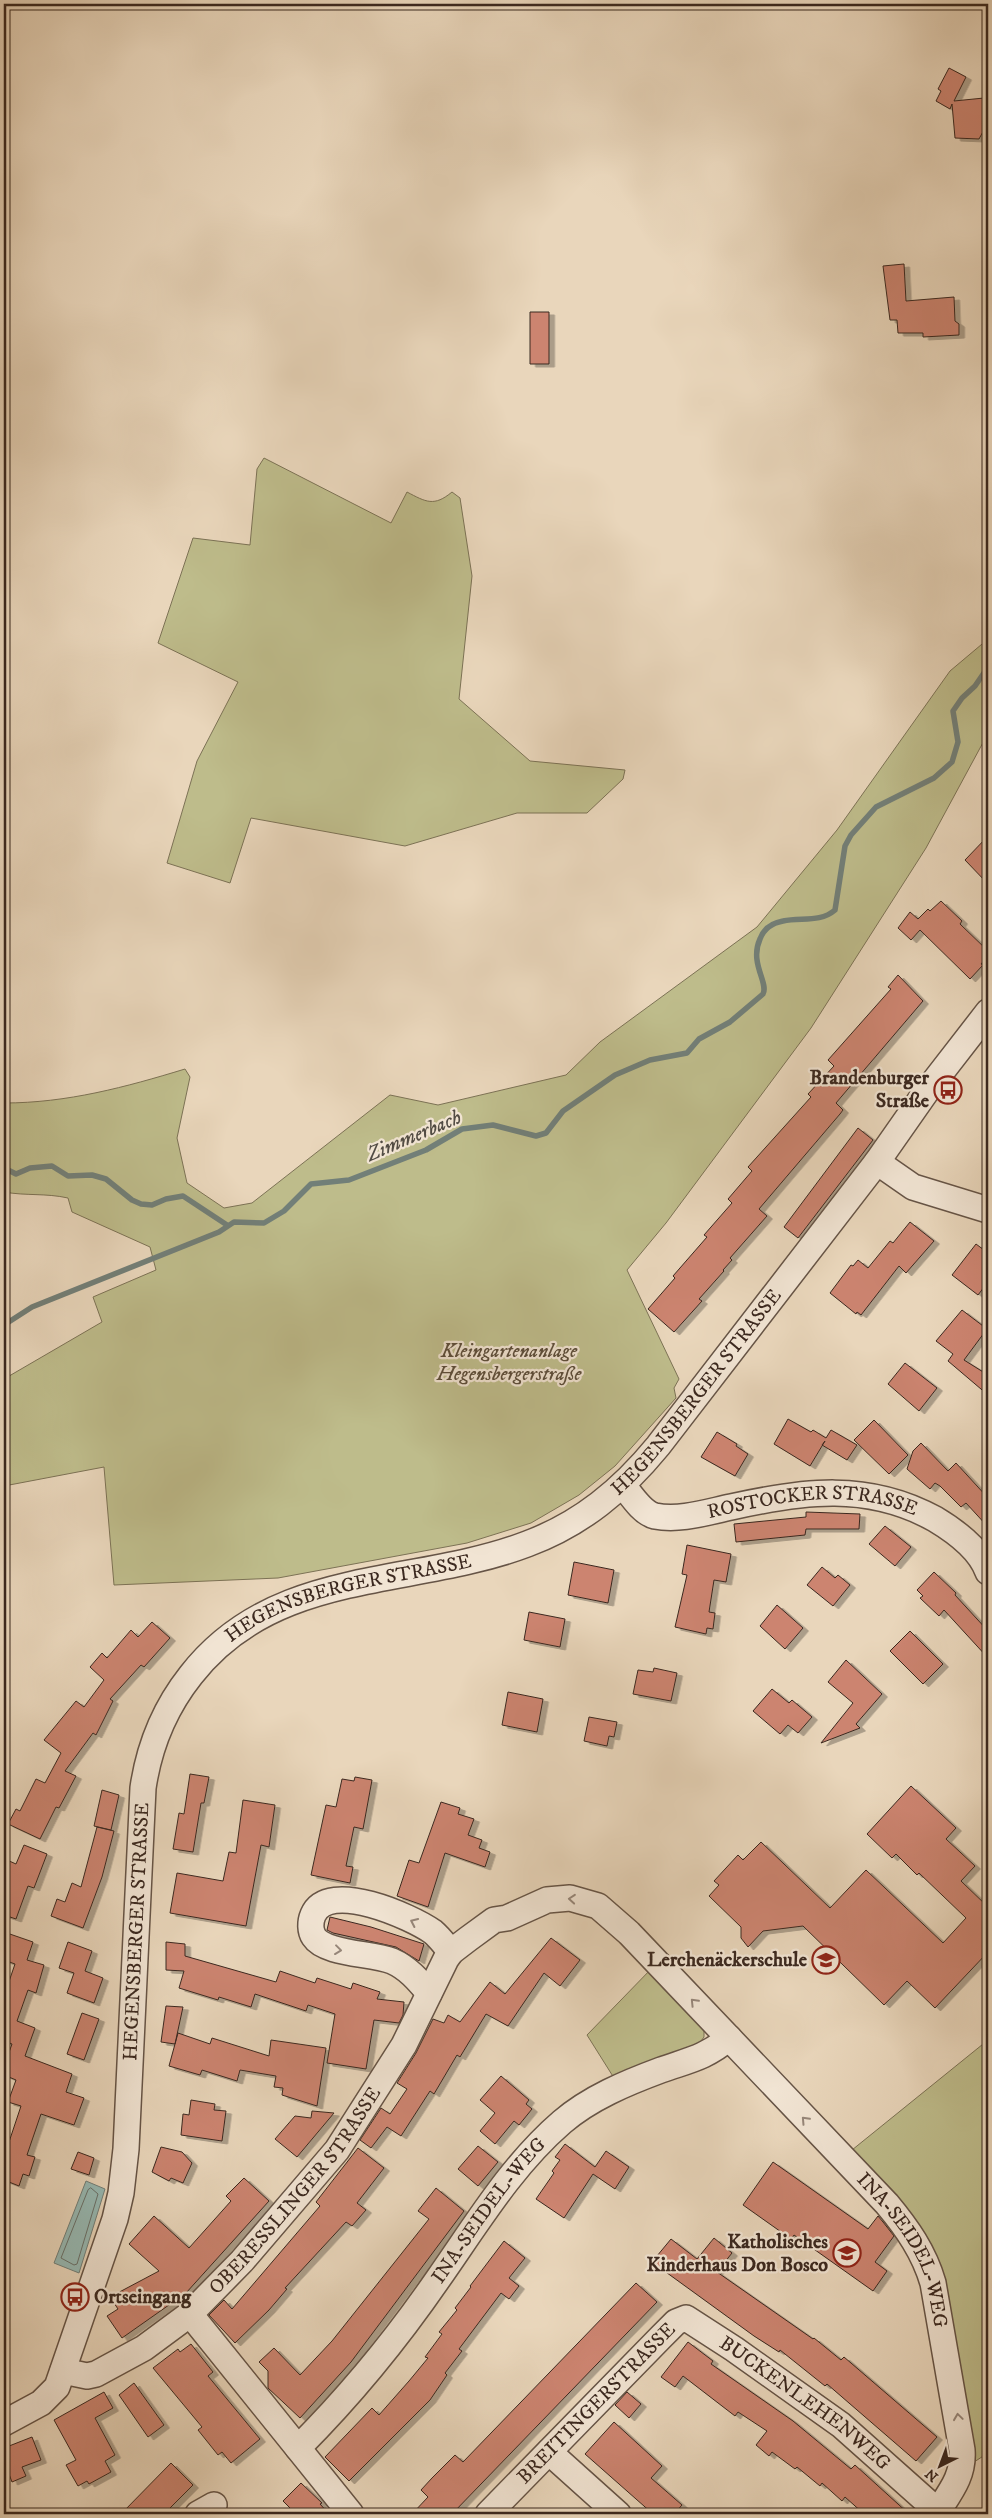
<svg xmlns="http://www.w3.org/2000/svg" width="992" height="2518" font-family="'IM FELL DW Pica',serif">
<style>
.green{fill:#bebc8b;stroke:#7c7255}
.water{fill:#97b9b3;stroke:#727f78}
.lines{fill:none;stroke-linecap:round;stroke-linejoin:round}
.shore{stroke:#697069;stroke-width:1}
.stream{stroke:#727f78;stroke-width:5.5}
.building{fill:#cc8470;stroke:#3b281f;filter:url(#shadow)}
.minor-casing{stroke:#665446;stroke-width:28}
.minor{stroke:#f1e4d3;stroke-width:25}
.oneway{stroke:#968679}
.labels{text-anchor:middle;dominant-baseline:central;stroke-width:4.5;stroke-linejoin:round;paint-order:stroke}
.poi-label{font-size:20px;font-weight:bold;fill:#3b281f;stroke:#f1e4d3;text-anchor:end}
.park-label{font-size:20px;font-style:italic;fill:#5c4d3a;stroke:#f1e4d3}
.street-label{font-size:20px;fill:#3b281f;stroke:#f1e4d3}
.water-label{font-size:21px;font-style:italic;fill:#524c44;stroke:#f1e4d3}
</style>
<defs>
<filter id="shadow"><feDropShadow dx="5.5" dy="3" stdDeviation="0" flood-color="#0004"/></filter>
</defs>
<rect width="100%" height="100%" fill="#e9d6bb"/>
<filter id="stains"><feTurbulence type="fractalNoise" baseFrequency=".004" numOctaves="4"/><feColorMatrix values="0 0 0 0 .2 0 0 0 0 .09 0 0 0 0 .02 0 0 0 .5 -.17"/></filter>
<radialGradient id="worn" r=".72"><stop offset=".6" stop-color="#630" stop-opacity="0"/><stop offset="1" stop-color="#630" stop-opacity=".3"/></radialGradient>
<path class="green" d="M264 458 391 523 407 492C426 502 434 507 452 492L460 498 472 576 459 699 530 761 625 770 623 779 587 813H517L405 846 251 818 230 883 167 863 197 761 238 682 158 643 193 538 250 545 257 469Z
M988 639V741L986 737 926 848 811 1028 666 1223 627 1270 679 1379 674 1388 676 1398 615 1466 579 1495 531 1523 467 1543 278 1578 114 1585 104 1467 4 1486V1379L102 1322 93 1297 156 1270 150 1247 72 1212 68 1198C46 1193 26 1196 4 1192V1103C67 1103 126 1087 185 1069L190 1077 177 1138 187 1183 224 1208 252 1203 390 1095 438 1105 566 1075 600 1042 757 927 837 830 950 671Z
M653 1967 704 2023V2037L695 2049 614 2078 587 2035Z
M988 2040V2453L971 2464 945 2308 852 2150Z"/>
<path class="water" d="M86 2181 105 2189 79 2273 54 2263Z"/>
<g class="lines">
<path class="shore" d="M91 2188 98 2194 77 2264 74 2265 61 2258 88 2190Z"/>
<path class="stream" d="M4 1168 16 1174 30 1168 52 1166 68 1176 92 1175 106 1179 132 1200 141 1204 152 1205 166 1199 183 1196 227 1225
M4 1325 32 1307 219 1232 234 1222 264 1223 284 1211 311 1184 349 1180 426 1150 462 1129 493 1125 536 1136 546 1133 563 1111 615 1075 650 1060 687 1053 699 1039 730 1022 763 994C769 983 749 963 760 939 764 928 772 923 783 921 801 917 820 923 835 910L845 846 851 835 876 807 934 778 952 762 958 742 953 711 962 698 975 686 988 667"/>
</g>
<path class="building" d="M949 68 966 77 954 101 984 98 985 128 979 139 955 138 952 104 950 109 936 101 941 91 938 89Z
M904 264 906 301 954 297 955 321 959 324V335L923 337V333H898L897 320H890L883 266Z
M530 312H549V364H530Z
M988 836V884L965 860Z
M941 901 962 921 960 924 988 951V956L981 964 983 965 970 979 920 930 911 940 898 928 910 912 918 919 928 909 930 911Z
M898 975 923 1001 836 1103 843 1110 840 1114 759 1209 767 1216 730 1258 732 1260 723 1270 724 1271 699 1299 702 1301 674 1332 648 1309 675 1278 673 1276 707 1237 704 1235 732 1203 728 1199 752 1171 748 1167 811 1097 808 1094 834 1066 828 1060 891 989 888 987Z
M858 1128 873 1140 798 1238 784 1227Z
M910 1222 934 1241 906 1273 899 1266 861 1315 857 1312 856 1314 830 1293 851 1265 853 1266 858 1260 868 1268 890 1241 893 1243Z
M976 1244 988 1253V1282L978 1295 952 1275Z
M962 1310 987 1329 964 1360 988 1375V1395L948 1361 953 1354 936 1341Z
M905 1363 937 1388 919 1411 888 1384Z
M788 1419 811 1432 813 1430 826 1438 831 1430 857 1445 847 1460 822 1445 825 1441 810 1466 774 1444Z
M874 1420 908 1455 889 1474 854 1440Z
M717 1432 737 1444 736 1446 748 1454 735 1476 701 1457Z
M921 1443 948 1471 956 1463 988 1498V1527L966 1503 961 1507 940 1486 935 1483 930 1489 907 1469 913 1451Z
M806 1512 860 1514 859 1529H806L805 1535 736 1542 734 1524 806 1517Z
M885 1526 911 1547 895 1566 869 1544Z
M687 1545 731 1554 726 1582 714 1580 709 1612 715 1613 713 1629 707 1628 706 1634 675 1627 687 1575 682 1574Z
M574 1562 614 1570 608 1603 568 1595Z
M822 1567 835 1578 838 1575 850 1585 833 1606 807 1585Z
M934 1572 956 1593 955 1595 988 1631V1658L944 1610 939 1616 920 1598 923 1596 917 1590Z
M777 1605 803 1628 785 1649 760 1626Z
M529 1612 565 1619 560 1647 524 1640Z
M152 1622 170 1638 144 1667 141 1665 110 1699 113 1701 96 1735 93 1733 65 1771 76 1776 59 1808 56 1807 40 1839 8 1824 16 1809 20 1811 36 1779 45 1783 61 1753 44 1740 76 1701 84 1707 104 1680 90 1667 102 1653 107 1658 131 1630 138 1637Z
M910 1631 943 1664 923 1684 890 1651Z
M846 1660 882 1694 856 1724 860 1728 821 1743 853 1703 828 1682Z
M654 1668 677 1673 671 1701 633 1694 638 1670 653 1672Z
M772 1689 789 1703 792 1700 812 1717 798 1733 788 1725 780 1734 753 1711Z
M508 1692 543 1699 537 1732 502 1725Z
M589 1717 617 1722 614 1737 609 1736 607 1746 584 1741Z
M190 1774 209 1777 204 1803H201L193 1852 173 1849 179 1813 184 1814Z
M355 1777 372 1780 363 1829 354 1827 346 1866 353 1867 350 1883 311 1875 326 1805 336 1807 342 1779 354 1781Z
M911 1786 956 1828 946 1839 975 1866 961 1881 988 1907V1952L935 2008 907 1981 884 2005 803 1926 763 1931 748 1947 741 1938V1927L709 1896 719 1885 714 1881 738 1855 743 1860 761 1842 830 1908 866 1870 943 1943 966 1918 919 1873 917 1875 896 1854 892 1858 867 1834Z
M102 1790 119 1795 111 1830 94 1826Z
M243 1800 275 1805 269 1847 261 1845 246 1926 170 1913 177 1873 223 1881 229 1852 236 1853Z
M441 1802 460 1808 458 1814 474 1819 468 1835 482 1840 479 1848 490 1852 485 1867 445 1853 428 1907 397 1896 409 1860 419 1863Z
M97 1827 114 1831 102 1877 83 1928 51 1916 57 1899 65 1902 72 1883 81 1887Z
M24 1845 47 1854 34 1888 28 1886 16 1919 4 1915V1870L7 1860 16 1864Z
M330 1917 371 1927 424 1944 419 1961 396 1947 333 1933 327 1930Z
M4 1932 33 1942 27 1960 44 1965 36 1993 28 1990 17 2021 35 2028 25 2056 72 2074 66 2092 84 2098 74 2125 41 2114 27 2155 35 2157 29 2176 23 2174 19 2186 4 2180V2157L21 2106 8 2102 16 2080 4 2075V2066L12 2044 4 2041V2031L8 2018 4 2017V1996L15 1964 4 1960Z
M551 1938 580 1960 560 1986 544 1973 508 2026 486 2014 460 2057 457 2055 434 2094 430 2091 401 2136 387 2127 371 2148 360 2140 381 2108 390 2114 407 2089 397 2083 416 2053 433 2019 444 2023 448 2015 460 2022 490 1982 505 1994Z
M68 1942 92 1951 85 1971 103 1978 94 2003 67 1993 74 1973 59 1968Z
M166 1942 185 1944V1956L276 1982 280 1971 315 1983 317 1978 351 1989 353 1983 380 1992 377 1999 404 2002 403 2015 399 2023 374 2020 366 2069 327 2063 335 2014 308 2005 306 2011 255 1994 251 2007 219 1997 218 2000 179 1988 184 1971 166 1970Z
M166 2006 183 2007 175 2044 161 2042Z
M82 2013 99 2019 84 2060 67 2054Z
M178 2033 210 2044 212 2038 269 2056 271 2040 326 2048 317 2106 282 2095 283 2088 274 2087 276 2076 240 2070 237 2081 202 2070 200 2075 169 2066Z
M501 2076 529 2100 526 2104 532 2109 519 2125 514 2121 495 2144 480 2131 495 2113 480 2100Z
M191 2100 215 2104 214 2110 226 2111 222 2141 181 2135 183 2114 189 2115Z
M312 2111 334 2113 297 2157 275 2139 295 2116 311 2118Z
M565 2144 595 2167 606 2151 629 2167 615 2189 593 2174 564 2218 536 2199 554 2173 552 2171 560 2160 555 2157Z
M478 2146 498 2162 478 2186 458 2169Z
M161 2147 182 2152 192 2163 183 2183 171 2178 169 2181 152 2172Z
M358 2148 384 2168 357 2203 366 2210 352 2226 346 2222 285 2288 287 2289 269 2310 235 2343 209 2315 224 2300 232 2309 320 2206 316 2202Z
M78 2152 94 2158 89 2175 71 2169Z
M773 2162 868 2229 878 2216 883 2222 894 2236 875 2262 887 2271 873 2291 794 2235 791 2239 743 2205Z
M244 2178 269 2201 186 2293 122 2338 107 2316 118 2309 110 2297 159 2271 129 2244 154 2216 189 2248 231 2201 226 2196Z
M436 2188 464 2211 351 2362 300 2418 268 2388V2371L259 2362 274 2348 300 2375 332 2341 429 2219 418 2211Z
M714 2238 732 2253 717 2272 813 2339 814 2338 841 2360 844 2357 937 2437 916 2461 827 2384 825 2386 780 2350 779 2352 754 2336 652 2262 671 2239 697 2259Z
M504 2241 525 2258 509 2278 519 2286 509 2299 501 2293 459 2349 462 2351 445 2373 447 2375 430 2400 349 2481 325 2457 372 2408 379 2415 409 2381 428 2358 425 2357 442 2334 439 2332 457 2310 455 2308 471 2287 470 2286Z
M636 2283 657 2302 452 2514H412L428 2497 421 2490 432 2478 455 2455 463 2462Z
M688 2342 713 2361 711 2364 793 2421 851 2469 855 2465 909 2514H864L845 2497 842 2501 822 2483 820 2486 797 2467 795 2469 772 2452 769 2456 756 2445 767 2431 738 2412 735 2416 683 2376 675 2387 661 2377Z
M191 2344 213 2372 208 2376 260 2439 231 2463 222 2452 218 2455 198 2430 202 2427 153 2368 178 2349 180 2352Z
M134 2383 164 2425 148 2437 119 2395Z
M104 2392 113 2408 95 2418 115 2455 105 2461 111 2472 89 2484 87 2481 78 2486 66 2465 76 2460 54 2420Z
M627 2392 641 2404 629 2418 615 2405Z
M614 2422 662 2466 651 2478 682 2505 674 2514H653L585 2454Z
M32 2437 41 2460 22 2467 26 2476 12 2482 4 2461V2448Z
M171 2463 193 2485 164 2514H121Z
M301 2483 322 2503 320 2504 329 2514H296L283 2501Z"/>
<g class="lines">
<g class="minor-casing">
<g id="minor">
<path d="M877 1162 913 1187 988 1210"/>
<path id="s1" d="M623 1485C631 1495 642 1513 655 1516 680 1521 707 1512 731 1507 803 1491 868 1482 935 1519 955 1531 980 1549 988 1572"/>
<path d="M429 1993C418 1980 408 1968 392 1961 371 1953 325 1954 314 1937 310 1931 310 1922 313 1915 328 1879 412 1917 433 1932 440 1938 445 1945 451 1952"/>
<path d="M190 2314 351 2514"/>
<path id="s2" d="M63 2371 87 2376 96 2374 144 2348 190 2314 242 2261 337 2150 404 2045 446 1959 451 1952 468 1939 494 1920 507 1918 547 1900 570 1898 598 1906 629 1933 887 2204C907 2228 924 2252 933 2283L962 2450C964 2475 951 2491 938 2511"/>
<path id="s3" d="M4 2423 41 2403 57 2387 115 2219 121 2193 126 2149 143 1788C149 1747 164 1709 191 1675 275 1567 411 1588 527 1544 581 1524 622 1490 658 1446L877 1162 926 1092 988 1012"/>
<path id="s4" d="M298 2448C350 2396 396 2340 438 2279 476 2225 511 2166 562 2122 590 2098 626 2083 661 2070 689 2060 705 2058 729 2038"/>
<path d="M549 2452 618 2514"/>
<path d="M198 2514 214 2505"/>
<path id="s5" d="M488 2514 661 2337 676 2322 686 2318 734 2349 841 2425 941 2514"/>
</g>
</g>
<use href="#minor" class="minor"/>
</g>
<defs><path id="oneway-chevron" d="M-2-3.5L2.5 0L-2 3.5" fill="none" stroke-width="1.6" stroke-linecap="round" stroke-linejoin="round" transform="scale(1.25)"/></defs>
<g class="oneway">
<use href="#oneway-chevron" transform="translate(572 1899) rotate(-175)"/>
<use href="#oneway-chevron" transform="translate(414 1922) rotate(-155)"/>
<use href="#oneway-chevron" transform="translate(338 1950) rotate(7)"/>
<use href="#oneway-chevron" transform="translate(694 2002) rotate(-134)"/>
<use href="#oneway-chevron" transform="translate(805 2120) rotate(-133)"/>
<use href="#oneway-chevron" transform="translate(958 2417) rotate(-98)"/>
</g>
<defs>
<g id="bus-ring" transform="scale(1.4375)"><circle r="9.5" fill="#f1e4d3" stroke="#8f2418" stroke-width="1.5"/><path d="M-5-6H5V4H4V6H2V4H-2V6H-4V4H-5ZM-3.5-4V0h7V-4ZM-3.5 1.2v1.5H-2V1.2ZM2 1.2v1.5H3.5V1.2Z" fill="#8f2418"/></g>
<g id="school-ring" transform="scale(1.4375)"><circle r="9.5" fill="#f1e4d3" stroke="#8f2418" stroke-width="1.5"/><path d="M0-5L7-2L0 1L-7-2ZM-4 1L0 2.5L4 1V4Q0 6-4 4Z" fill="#8f2418"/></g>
</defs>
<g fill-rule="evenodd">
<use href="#bus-ring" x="948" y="1090"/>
<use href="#school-ring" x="826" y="1960"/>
<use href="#school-ring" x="847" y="2253"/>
<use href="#bus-ring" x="75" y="2297"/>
</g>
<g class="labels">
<g class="poi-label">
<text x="929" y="1078">Brandenburger<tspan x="929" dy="23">Straße</tspan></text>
<text x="807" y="1960">Lerchenäckerschule</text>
<text x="828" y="2242">Katholisches<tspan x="828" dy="23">Kinderhaus Don Bosco</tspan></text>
<text x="94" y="2297" text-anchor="start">Ortseingang</text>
</g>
<g class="park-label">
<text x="509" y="1351">Kleingartenanlage<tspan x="509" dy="23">Hegensbergerstraße</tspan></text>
</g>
<g class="street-label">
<text stroke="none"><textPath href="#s3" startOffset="1399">HEGENSBERGER STRASSE</textPath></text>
<text stroke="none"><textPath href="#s1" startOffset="205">ROSTOCKER STRASSE</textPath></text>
<text stroke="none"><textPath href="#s3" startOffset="980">HEGENSBERGER STRASSE</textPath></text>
<text stroke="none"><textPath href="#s3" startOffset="531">HEGENSBERGER STRASSE</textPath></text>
<text stroke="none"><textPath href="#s2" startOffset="308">OBERESSLINGER STRASSE</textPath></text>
<text stroke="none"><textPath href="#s4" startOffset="305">INA-SEIDEL-WEG</textPath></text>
<text stroke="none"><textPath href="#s2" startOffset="1222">INA-SEIDEL-WEG</textPath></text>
<text stroke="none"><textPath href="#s5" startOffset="426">BUCKENLEHENWEG</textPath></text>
<text stroke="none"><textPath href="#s5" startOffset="155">BREITINGERSTRASSE</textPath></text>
</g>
<g class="water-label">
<text transform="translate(414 1136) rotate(-23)">Zimmerbach</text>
</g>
</g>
<rect width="992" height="2518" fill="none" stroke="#e9d6bb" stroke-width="20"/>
<rect x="5" y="5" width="982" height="2508" fill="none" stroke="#3b281f" stroke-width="2.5"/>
<rect x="10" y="10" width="972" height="2498" fill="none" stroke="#3b281f"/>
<g transform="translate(940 2466) rotate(222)" stroke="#f1e4d3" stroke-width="4" paint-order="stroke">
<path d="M0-4L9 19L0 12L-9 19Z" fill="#3b281f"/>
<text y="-8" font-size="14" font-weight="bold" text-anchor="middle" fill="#3b281f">N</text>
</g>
<rect width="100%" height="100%" filter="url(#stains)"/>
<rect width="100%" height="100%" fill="url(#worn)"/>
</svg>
